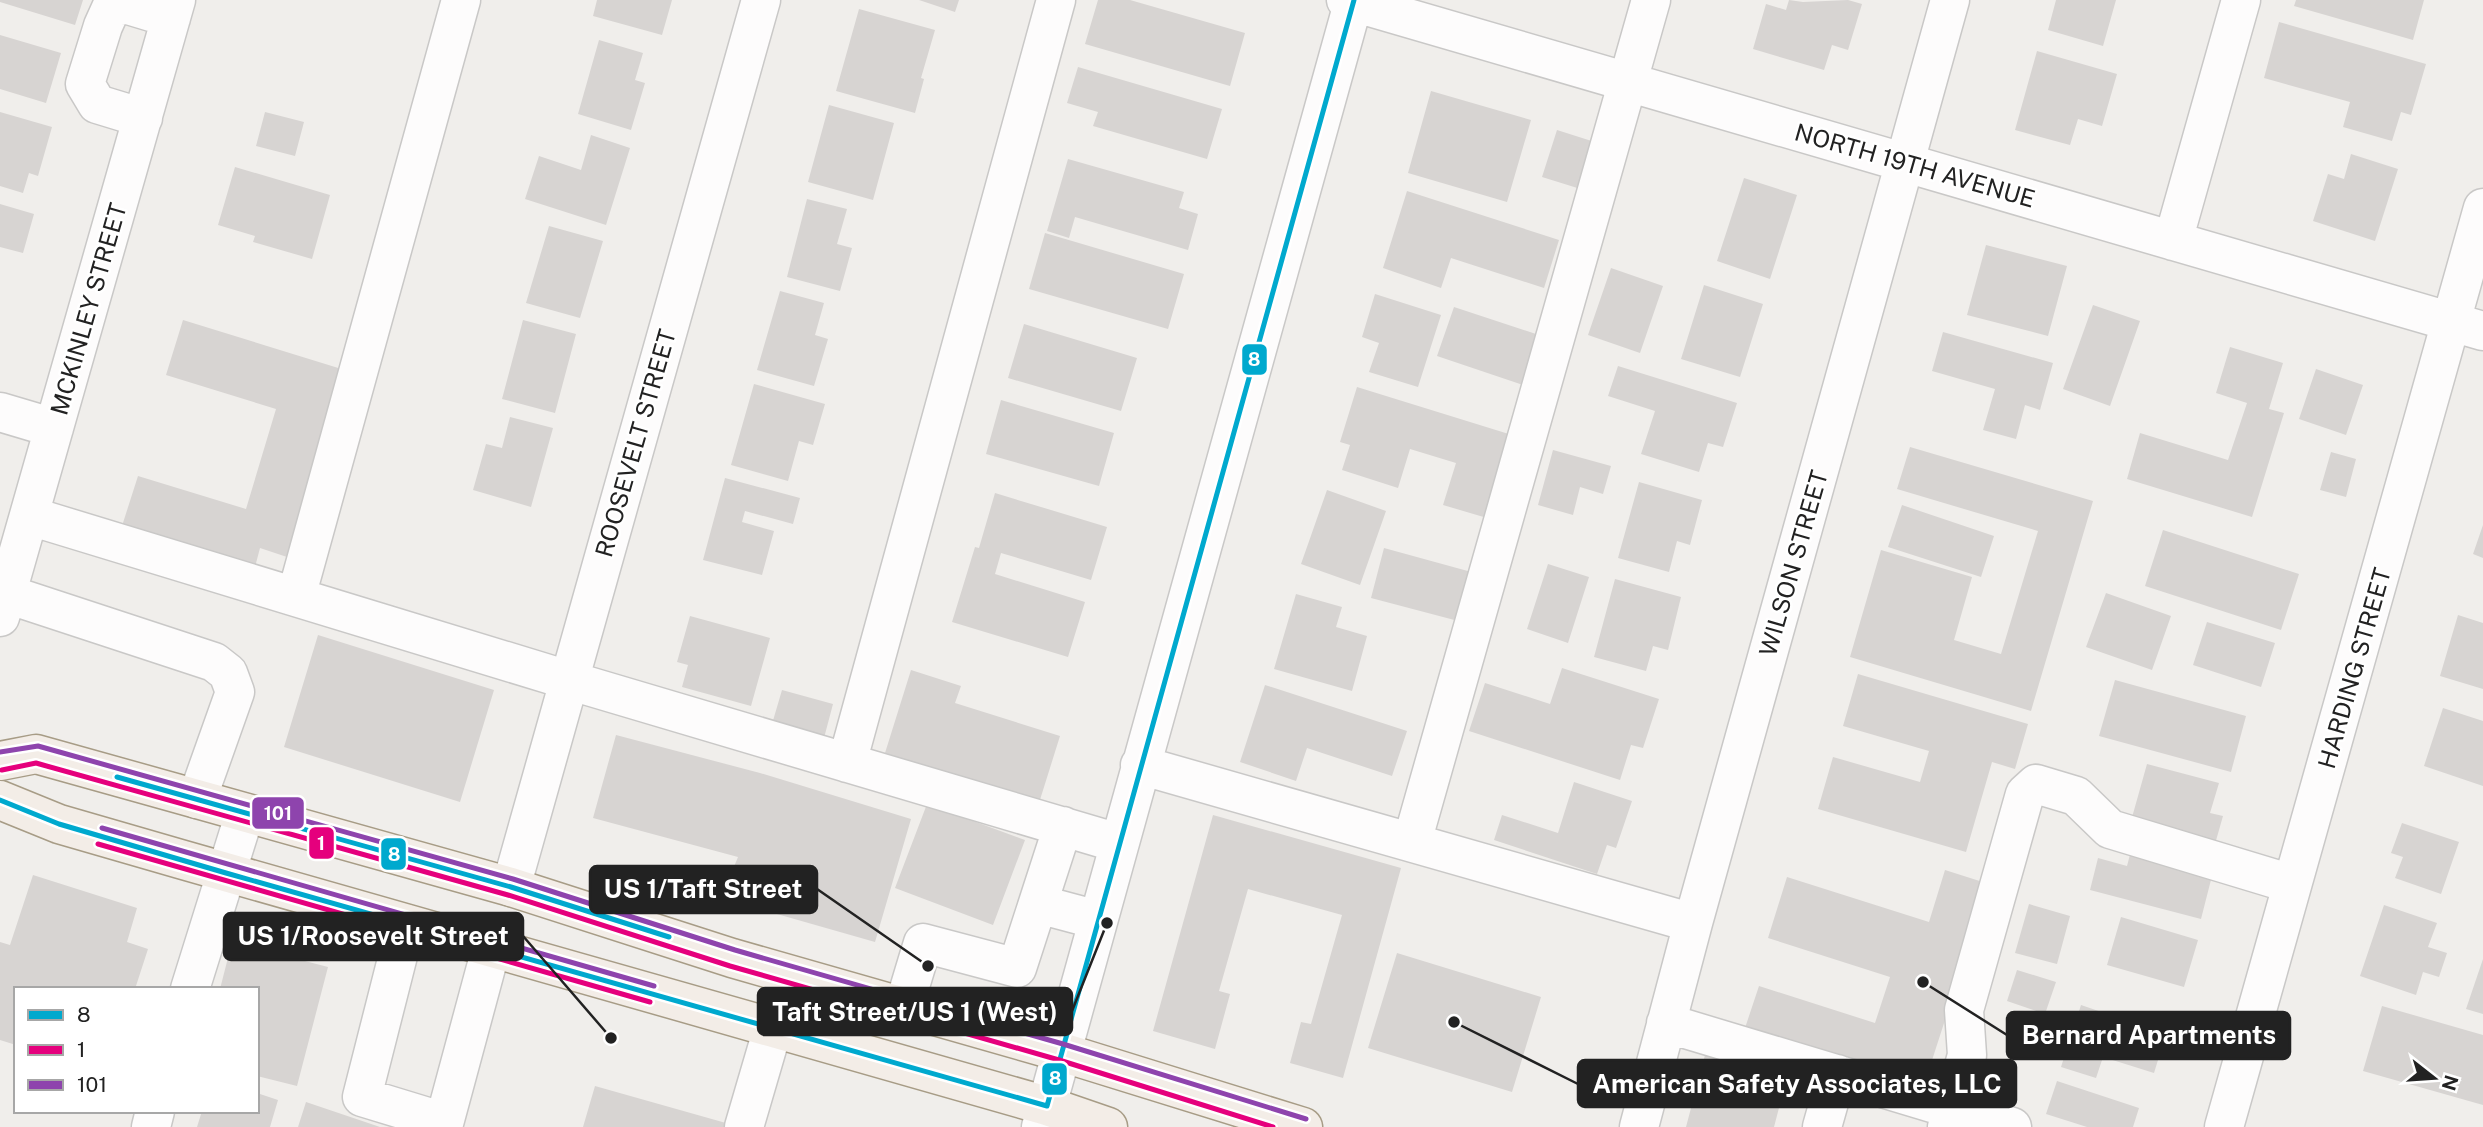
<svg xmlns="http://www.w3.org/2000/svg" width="2483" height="1127" font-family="'Public Sans',sans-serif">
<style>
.building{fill:#d7d4d2}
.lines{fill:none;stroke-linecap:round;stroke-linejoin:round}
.minor-casing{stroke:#c9c8c7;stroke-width:41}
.major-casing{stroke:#a79c86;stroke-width:41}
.minor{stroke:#fdfcfc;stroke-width:38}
.major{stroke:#f3ede7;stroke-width:38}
.bus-1-casing{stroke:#fff;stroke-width:10}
.bus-2-casing{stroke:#fff;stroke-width:10}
.bus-3-casing{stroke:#fff;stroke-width:10}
.bus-1{stroke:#00a9ce;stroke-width:5}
.bus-2{stroke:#e5007d;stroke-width:5}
.bus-3{stroke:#8e44ad;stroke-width:5}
.labels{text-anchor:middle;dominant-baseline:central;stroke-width:5;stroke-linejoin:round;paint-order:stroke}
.street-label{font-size:24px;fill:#222;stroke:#fff}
.leader{fill:none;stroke:#222;stroke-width:2.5}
.callout-dot{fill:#222;stroke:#fff;stroke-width:2.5}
.callout{fill:#222;stroke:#222;stroke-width:2.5}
.callout-label{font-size:26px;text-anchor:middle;font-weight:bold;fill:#fff}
.line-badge{stroke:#fff;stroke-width:2.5}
.badge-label{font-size:19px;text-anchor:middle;font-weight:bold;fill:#fff}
</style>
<rect width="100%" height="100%" fill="#f0eeeb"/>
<path class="building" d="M0 0H83L75 25 0 2Z
M597 0H672L662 35 593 16Z
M919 0H959L955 12Z
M1098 0H1130L1245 33 1230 86 1085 44Z
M1789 0 1803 2 1848 0 1862 4 1848 50 1832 45 1824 70 1753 49 1766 4 1786 10Z
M2056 0H2116L2103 46 2048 30Z
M2296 0H2424L2413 40 2294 6Z
M859 9 935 30 921 78 924 79 915 113 836 91Z
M2279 22 2426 64 2411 115 2401 112 2392 141 2343 127 2350 102 2264 78Z
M0 35 61 53 46 103 0 89Z
M599 40 643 53 635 80 645 83 631 130 578 114Z
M2037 51 2117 74 2102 126 2078 119 2070 145 2015 130Z
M1078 67 1222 109 1207 159 1093 126 1098 112 1067 103Z
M1431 91 1531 120 1507 202 1408 173Z
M829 105 894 123 873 200 808 182Z
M0 112 52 127 38 176 29 173 23 193 0 186Z
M265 112 304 122 295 156 256 146Z
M1557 130 1601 144 1587 191 1542 177Z
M591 135 630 148 606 225 525 199 539 156 581 170Z
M2351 154 2398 169 2375 241 2313 221 2328 174 2344 179Z
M1068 159 1184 192 1179 208 1198 214 1188 250 1075 217 1069 238 1047 231Z
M235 167 330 195 312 259 253 242 255 236 218 225Z
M1744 178 1797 195 1770 279 1717 261Z
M1407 191 1559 240 1544 288 1451 258 1441 288 1383 268Z
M807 199 847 209 837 244 852 248 840 291 787 277Z
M0 204 34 214 23 253 0 247Z
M549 226 603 241 580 318 526 303Z
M1045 233 1184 274 1168 329 1029 289Z
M1986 245 2067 266 2048 336 1967 315Z
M1611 268 1663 286 1640 353 1588 335Z
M1704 285 1763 304 1740 377 1681 359Z
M780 291 824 303 815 335 828 339 814 386 757 370Z
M1375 294 1441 315 1418 387 1369 372 1379 343 1362 337Z
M2093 305 2140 321 2110 406 2063 389Z
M1454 307 1542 336 1526 386 1437 356Z
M183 320 348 371 290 558 260 548 255 567 122 526 138 476 246 509 276 409 166 375Z
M523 320 576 334 555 413 502 399Z
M1024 324 1137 358 1121 411 1008 378Z
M1943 332 2053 363 2040 410 2025 405 2016 439 1983 430 1995 389 1932 371Z
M2230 347 2283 363 2269 409 2284 413 2252 517 2127 479 2140 433 2228 460 2247 403 2216 393Z
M1618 366 1737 403 1723 447 1708 443 1699 472 1641 454 1655 411 1608 396Z
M2316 369 2363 385 2346 435 2299 419Z
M754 384 825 404 813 445 799 441 788 481 731 465Z
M1357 387 1512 435 1487 518 1443 505 1456 463 1410 449 1398 488 1342 470 1350 445 1340 442Z
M1001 400 1114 433 1099 486 986 454Z
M510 417 553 428 531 507 473 490 486 444 502 448Z
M1910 447 2093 501 2031 711 1850 657 1881 550 1972 577 1954 640 2001 654 2038 531 1897 489Z
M1553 450 1611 466 1603 494 1580 487 1573 515 1538 505Z
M2331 452 2356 459 2346 497 2320 490Z
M725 478 800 498 793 524 745 511 742 522 774 531 762 575 703 560Z
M1639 482 1702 500 1690 545 1677 541 1669 572 1618 558Z
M1327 490 1386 511 1360 585 1301 564Z
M995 493 1107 527 1091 580 1001 553 995 574 1085 602 1068 657 952 622 975 547 979 548Z
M1902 505 1994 536 1981 577 1888 547Z
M2483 525V558L2473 554Z
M2163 530 2299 574 2281 630 2145 586Z
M1384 548 1475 573 1462 622 1371 598Z
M1548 564 1589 577 1568 643 1527 629Z
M1615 579 1681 597 1668 650 1653 646 1646 671 1594 657Z
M2106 593 2171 616 2152 670 2086 647Z
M1296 594 1342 607 1336 627 1367 636 1352 691 1274 669Z
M2458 615 2483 623V689L2440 676Z
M690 616 770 638 751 706 682 687 688 665 677 662Z
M2207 622 2275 643 2261 687 2193 665Z
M318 635 494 690 460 802 284 747Z
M1562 668 1659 699 1643 748 1631 745 1620 780 1469 731 1485 683 1550 704Z
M911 670 961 686 955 703 1060 736 1039 803 885 753Z
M1858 674 2028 724 2015 769 1992 762 1966 852 1818 809 1833 757 1920 782 1929 751 1843 726Z
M2115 680 2246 716 2231 772 2099 736Z
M1265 685 1407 731 1392 776 1307 748 1296 781 1240 762Z
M782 690 833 704 824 738 772 724Z
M2443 708 2483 721V786L2424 766Z
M616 735 760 773 911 819 875 942 721 898 738 857 593 818Z
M2147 764 2219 783 2210 813 2223 816 2215 844 2131 821Z
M1574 782 1632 801 1616 848 1607 845 1597 874 1494 840 1502 815 1558 833Z
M927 804 1025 840 993 925 895 888Z
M1213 815 1401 868 1343 1078 1290 1063 1301 1022 1311 1024 1342 915 1248 889 1219 991 1230 994 1215 1049 1153 1031Z
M2402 823 2459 842 2441 894 2395 878 2403 857 2391 853Z
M2132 847 2214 868 2201 919 2090 890 2098 858 2127 866Z
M1945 870 1989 884 1924 1085 1745 1028 1759 986 1875 1023 1890 977 1768 938 1787 877 1929 922Z
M33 875 137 908 127 942 148 949 135 989H16V1045L0 1040V942L10 945Z
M2029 904 2070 916 2057 964 2015 953Z
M2384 905 2437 923 2428 947 2447 953 2439 977 2423 972 2416 995 2360 976Z
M2121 917 2198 940 2184 987 2107 965Z
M232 942 328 967 297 1086 257 1076V989H220Z
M1397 953 1541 997 1512 1092 1368 1048Z
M2483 959V1014L2466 1009Z
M2017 970 2056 982 2045 1014 2007 1001Z
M2081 1005 2166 1034 2154 1073 2103 1057 2096 1078 2061 1067Z
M2382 1006 2483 1035V1105L2363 1071Z
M1705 1055 1787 1077 1774 1127H1686Z
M2057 1081 2139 1108 2133 1127H2087L2046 1114Z
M595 1086 733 1125 732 1127H583Z
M257 1093 278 1100 270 1127H197L202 1111H257Z
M306 1102 380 1127H298Z"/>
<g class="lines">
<g class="minor-casing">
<path id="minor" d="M1346 0 2483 331
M143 118 97 104 85 84 103 26 112 6 128 5 171 18
M2173 241 2241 0
M0 412 54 428
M30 516 568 680 1118 843
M7 594 214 662 228 673 235 692 197 799
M296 597 461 0
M0 617 176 0
M847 763 1056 0
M1140 765 1693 923
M1412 842 1651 0
M511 887 761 0
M1038 904 1098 920
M406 924 362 1097 444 1122
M190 989 245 813
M904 1006 923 943 1017 968 1063 826
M1666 1023 2012 1127
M151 1127 155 1111
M443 1127 491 949
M744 1127 773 1028
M1041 1127 1354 0
M1639 1127 1693 923 1950 0
M1822 1127 1837 1074
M1947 1127 1967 1055 1964 1010 2025 794 2036 784 2076 796 2110 829 2292 884
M2224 1127 2483 208"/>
</g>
<g class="major-casing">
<path id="major" d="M0 761 36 754 197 799 511 887 732 958 1061 1052 1303 1127
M0 800 59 824 180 859 1047 1106 1108 1127"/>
</g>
<use href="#minor" class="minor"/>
<use href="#major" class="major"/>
<g class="bus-1-casing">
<path id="bus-1" d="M117 777 511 887 669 937
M0 800 59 824 226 873 1047 1106 1354 0"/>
</g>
<g class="bus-2-casing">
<path id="bus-2" d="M2 770 36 763 508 895 730 966 1059 1060 1273 1127
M98 844 650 1002"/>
</g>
<g class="bus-3-casing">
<path id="bus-3" d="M0 752 38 746 513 879 735 950 1063 1044 1306 1119
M102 828 654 986"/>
</g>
<use href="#bus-1" class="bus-1"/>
<use href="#bus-2" class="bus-2"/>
<use href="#bus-3" class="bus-3"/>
</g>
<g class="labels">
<g class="street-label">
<text transform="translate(1915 165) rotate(16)">NORTH 19TH AVENUE</text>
<text transform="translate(88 309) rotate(-74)">MCKINLEY STREET</text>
<text transform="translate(635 443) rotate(-74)">ROOSEVELT STREET</text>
<text transform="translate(1793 563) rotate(-74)">WILSON STREET</text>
<text transform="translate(2354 668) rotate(-74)">HARDING STREET</text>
</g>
</g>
<path class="leader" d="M928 966L817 889M611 1038L523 936M1107 923L1072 1011M1923 982L2007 1035M1454 1022L1578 1084"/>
<g class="callout-dot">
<circle cx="928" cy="966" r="7"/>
<circle cx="611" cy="1038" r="7"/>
<circle cx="1107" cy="923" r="7"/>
<circle cx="1923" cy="982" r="7"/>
<circle cx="1454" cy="1022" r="7"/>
</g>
<g class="callout">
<rect x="590" y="866" width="227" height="47" rx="7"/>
<rect x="224" y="913" width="299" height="47" rx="7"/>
<rect x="758" y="988" width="314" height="47" rx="7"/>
<rect x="2007" y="1012" width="283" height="47" rx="7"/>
<rect x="1578" y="1060" width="438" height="47" rx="7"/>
</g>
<g class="callout-label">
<text x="703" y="898">US 1/Taft Street</text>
<text x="373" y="945">US 1/Roosevelt Street</text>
<text x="915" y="1021">Taft Street/US 1 (West)</text>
<text x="2149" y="1044">Bernard Apartments</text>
<text x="1797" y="1093">American Safety Associates, LLC</text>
</g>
<g class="line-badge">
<rect x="1241" y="343" width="27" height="33" rx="7" fill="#00a9ce"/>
<rect x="251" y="796" width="54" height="34" rx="7" fill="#8e44ad"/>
<rect x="308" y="826" width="27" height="34" rx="7" fill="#e5007d"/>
<rect x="380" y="837" width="27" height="34" rx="7" fill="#00a9ce"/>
<rect x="1041" y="1062" width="27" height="34" rx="7" fill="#00a9ce"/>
</g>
<g class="badge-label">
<text x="1254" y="366">8</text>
<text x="278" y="820">101</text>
<text x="321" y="850">1</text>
<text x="394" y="861">8</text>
<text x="1055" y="1085">8</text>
</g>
<rect x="14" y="987" width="245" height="126" fill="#ffffff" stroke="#a7a7a7" stroke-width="2"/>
<rect x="28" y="1010" width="35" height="10" fill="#00a9ce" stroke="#a7a7a7" stroke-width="2"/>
<text x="77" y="1022" font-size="21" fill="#222222">8</text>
<rect x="28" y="1045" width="35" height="10" fill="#e5007d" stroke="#a7a7a7" stroke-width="2"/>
<text x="77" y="1057" font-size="21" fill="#222222">1</text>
<rect x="28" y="1080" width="35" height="10" fill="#8e44ad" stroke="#a7a7a7" stroke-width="2"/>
<text x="77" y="1092" font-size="21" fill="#222222">101</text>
<g transform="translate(2434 1078) rotate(107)" stroke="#ffffff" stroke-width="5" paint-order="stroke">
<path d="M0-5L12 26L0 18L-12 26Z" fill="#222222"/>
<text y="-10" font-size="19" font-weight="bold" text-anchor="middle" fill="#222222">N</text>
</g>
</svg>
